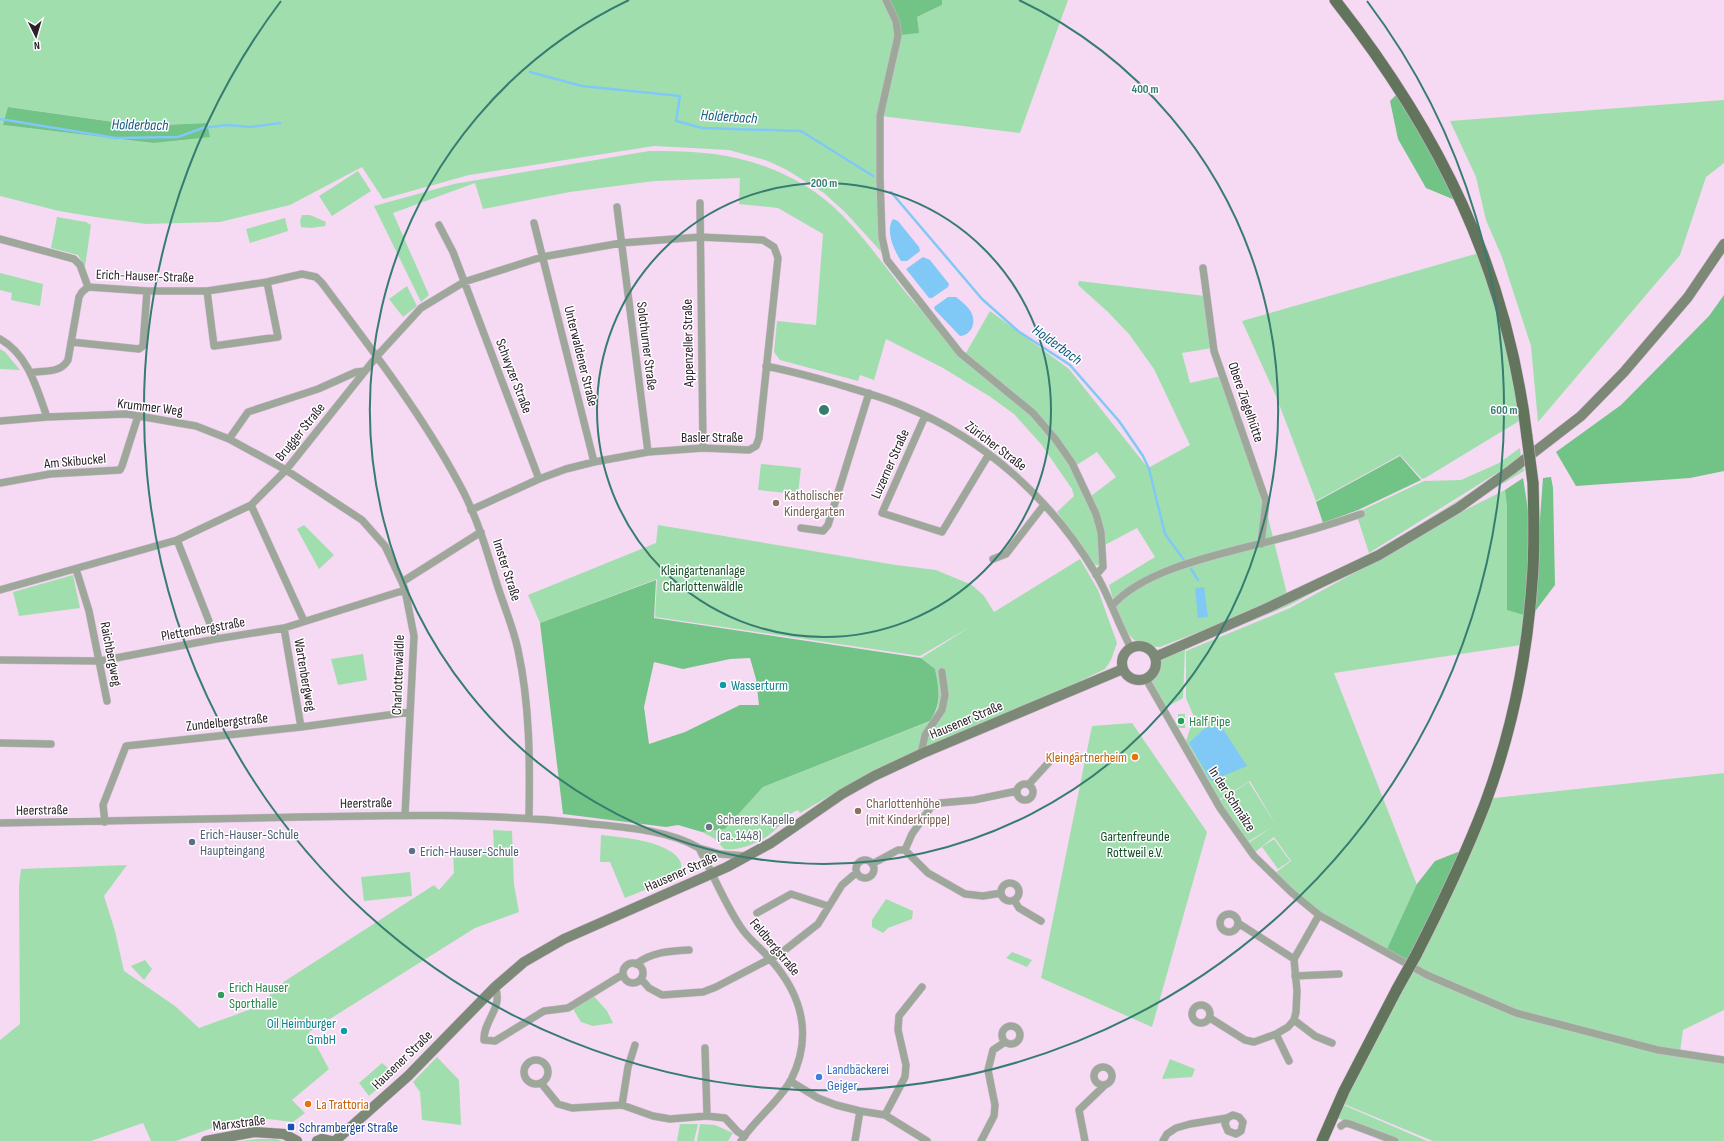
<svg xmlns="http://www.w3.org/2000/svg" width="1724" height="1141" font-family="'Sofia Sans Condensed',sans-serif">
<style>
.green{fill:#a0dfad;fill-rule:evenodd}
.forest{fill:#72c386;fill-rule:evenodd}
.water{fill:#80c8f5}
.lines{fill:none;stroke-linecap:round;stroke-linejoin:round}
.stream{stroke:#80c8f5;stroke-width:2.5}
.minor-casing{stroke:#d1b8cf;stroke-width:8}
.secondary-casing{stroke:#d1b8cf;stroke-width:11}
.primary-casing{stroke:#d1b8cf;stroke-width:12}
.minor{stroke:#9da79a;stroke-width:7}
.secondary{stroke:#7b8976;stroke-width:10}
.primary{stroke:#63745d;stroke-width:11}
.primary-bridge-casing{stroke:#d1b8cf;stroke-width:12;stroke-linecap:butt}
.primary-bridge{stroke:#63745d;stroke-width:11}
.ring{fill:none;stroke:#377c71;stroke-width:2}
.education-dot{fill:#8d6e63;stroke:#fff;stroke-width:1.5}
.culture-dot{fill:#0f9aa8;stroke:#fff;stroke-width:1.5}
.leisure-dot{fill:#2e9e5b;stroke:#fff;stroke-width:1.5}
.food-dot{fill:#e8710a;stroke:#fff;stroke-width:1.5}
.worship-dot{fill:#6b7280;stroke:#fff;stroke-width:1.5}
.service-dot{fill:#5c6f8a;stroke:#fff;stroke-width:1.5}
.shop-dot{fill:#3f7fe0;stroke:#fff;stroke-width:1.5}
.transit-dot{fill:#1a4fb4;stroke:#fff;stroke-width:1.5}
.labels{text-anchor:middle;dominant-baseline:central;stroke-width:3;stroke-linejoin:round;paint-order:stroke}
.street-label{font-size:14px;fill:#2b212a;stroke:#fff}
.education-label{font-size:14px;fill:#785e54;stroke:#fff;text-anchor:start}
.park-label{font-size:14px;fill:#134e27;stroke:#fff}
.culture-label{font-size:14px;fill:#0d838f;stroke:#fff;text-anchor:start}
.leisure-label{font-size:14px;fill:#27864d;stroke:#fff;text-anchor:start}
.food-label{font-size:14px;fill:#c56008;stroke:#fff;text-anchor:end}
.worship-label{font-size:14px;fill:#5b616d;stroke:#fff;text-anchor:start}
.service-label{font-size:14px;fill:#4e5e75;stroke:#fff;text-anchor:start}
.shop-label{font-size:14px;fill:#366cbe;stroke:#fff;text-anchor:start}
.transit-label{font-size:14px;fill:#164399;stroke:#fff;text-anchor:start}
.water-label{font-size:15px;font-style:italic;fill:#115a7f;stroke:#fff}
.centre{fill:#377c71;stroke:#fff;stroke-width:2}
.ring-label{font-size:12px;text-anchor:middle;font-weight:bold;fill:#377c71;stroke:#fff;stroke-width:3;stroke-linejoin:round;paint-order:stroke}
</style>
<rect width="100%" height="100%" fill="#f6d9f3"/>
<path class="green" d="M0 0H884L894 22 897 35 878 116 885 256 845 212 824 193 787 170 768 161 729 150 654 146 469 175 383 199 362 167 290 205 220 222 146 224 95 217 59 211 0 196ZM9 107 142 126 207 123 153 143 3 125Z
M942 0H1068L1020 133 881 116 900 35 917 17 942 5Z
M1724 100V163L1706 177 1680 255 1538 422 1531 346 1502 257 1486 220 1476 177 1450 121Z
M649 151C706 150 753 155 804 185 848 211 875 255 907 294 915 304 925 313 933 323 939 330 943 338 949 344 972 373 1007 391 1033 417 1054 436 1084 487 1093 514 1098 529 1100 547 1101 563L1099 565H1096L1094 564 1057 512 1074 496 1072 489 1041 444 1014 414 989 396 943 368 886 339 874 380 860 375 858 381 780 360 774 352 777 321 816 325 823 234 778 208 739 204 740 178 654 181 570 192 483 209 475 183 393 213 429 295 421 302 374 206 454 184Z
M358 171 371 191 332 216 319 196Z
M302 215H310L326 222 325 226 310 228 301 227 300 221Z
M57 217 86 222 91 225 85 267 78 255 51 248Z
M285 218 288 231 250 243 246 229Z
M1482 252 1524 418 1425 478 1422 479 1400 455 1316 501 1276 396 1242 321Z
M0 273 43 284 40 306 11 300 12 293 0 290Z
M1079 281 1205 296 1212 348 1182 353 1190 383 1221 376 1264 501 1287 594 1263 607 1160 647C1152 647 1143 644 1136 641 1124 635 1112 598 1109 585L1155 557 1137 528 1103 546 1091 496 1116 477 1097 452 1075 466 1035 410 966 353 990 311 1069 369 1148 468 1190 445 1154 369 1129 334 1108 312 1078 285Z
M407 286 417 306 403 317 389 299Z
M0 349 5 352 20 370 0 369Z
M1520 448 1521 458 1369 553 1356 513 1424 481 1461 480 1499 463Z
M1522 460 1524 471 1379 557 1290 605 1185 649 1183 698 1165 708 1150 678 1158 669 1159 656 1264 610 1378 551Z
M761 464 801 468 798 494 758 490Z
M1505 490 1524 615 1521 645 1334 673 1417 885 1386 951 1319 913 1275 873 1291 861 1274 837 1254 853 1247 844 1272 827 1246 843 1219 801 1249 782 1276 825 1250 781 1217 801 1185 744 1194 717 1186 698V651L1290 608 1374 562 1445 520Z
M304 525 334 555 319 569 297 529Z
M658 525 896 565 936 570 972 585 984 596 994 612 1080 559 1098 590 1117 643 1111 660 1105 669 1058 692 876 769 800 813 798 810 786 816 788 818C781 823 776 830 769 835 758 843 737 852 724 849L715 839 702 832 725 829 763 787 931 721C942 704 939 688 935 669L921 658 970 627 920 656 655 617 657 579 540 623 528 595 656 543Z
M73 575 80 608 19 616 13 592Z
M363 654 367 680 338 685 331 659Z
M1178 714H1185V728H1178Z
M1132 723 1207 832 1152 1027 1041 978 1092 726Z
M1724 773V1010L1683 1030 1680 1052 1516 1012 1409 964 1485 799Z
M493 830 512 831 514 885 519 912 475 928 309 1032 329 1069 292 1100 305 1113 293 1122 268 1119 223 1124 176 1141H151L143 1123 91 1141H0V1040L20 1024 19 886 21 869 127 865 104 896 115 931 124 971 175 1006 199 1028 257 1007 285 981 434 885 439 890 454 873 453 851 494 849Z
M601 835C620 837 673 841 681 863 682 869 681 873 677 877L625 898 610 862H600Z
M1274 839 1290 861 1278 869 1262 847Z
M410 872 412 896 364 901 361 877Z
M886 899 913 911 912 919 888 928 883 933 872 927V920Z
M1012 952 1032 960 1027 967 1006 958Z
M145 960 152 969 144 980 131 966Z
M1408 965 1515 1013 1658 1050 1724 1061V1141H1433L1339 1102Z
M592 994 607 1011 613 1023 593 1026 581 1022 573 1009Z
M437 1057 459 1080 461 1125 422 1120 420 1092 413 1082Z
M1170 1059 1195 1069 1192 1077 1162 1079Z
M382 1063 395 1074 369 1096 359 1083Z
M1339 1103 1427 1141H1400L1347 1121 1332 1117Z
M680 1124H698L694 1141H677Z
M700 1124 715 1125 733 1133 728 1141H697Z
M259 1139H276L282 1141H241Z"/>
<path class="forest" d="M888 0H942V5L917 17 919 33 900 35Z
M1400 91 1462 203 1426 188 1398 139 1390 101Z
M8 107 142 126 207 123 210 137 153 143 3 125Z
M1724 295V471L1690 478 1576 486 1556 452 1621 405 1709 316Z
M1400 456 1421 480 1358 510 1323 523 1316 502Z
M1551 477 1553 488 1555 585 1533 614 1543 478Z
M1523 478 1530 522 1528 582 1524 615 1507 610V506L1505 490Z
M656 580 654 618 921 658 935 669C939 688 942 704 930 721L763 787 725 829 702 832 678 825 666 827 563 814 540 623ZM750 658 756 679 759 705H740L685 732 649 744 644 707 654 662 683 669 730 659Z
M1463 850 1407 963 1386 951 1417 884 1435 861Z"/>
<path class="water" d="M893 219 898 221 919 247 920 251 907 261H901C894 250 885 231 893 219Z
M923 257 930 260 949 284 948 287 932 298H929L906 269Z
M948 297H956C961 301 970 308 972 314 976 324 971 335 960 336L935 310 934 307Z
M1204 587 1208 617 1198 618 1195 588Z
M1221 726 1247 766 1211 781 1189 743 1205 728Z"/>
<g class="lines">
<path class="stream" d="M530 72 582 86 680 96 676 121 702 128 801 131 873 176
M0 119 116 138 178 137 203 128 227 125 251 127 280 123
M891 192 982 299 1018 331 1070 365 1119 421 1143 456 1149 469 1165 534 1184 560
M1191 569 1198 580"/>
<g class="minor-casing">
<path id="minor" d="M886 0 896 21 898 36 880 116V179L882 237 887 260 960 353 1033 413 1056 440 1072 463 1096 514 1101 532 1103 567 1096 575
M700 203 703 448
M617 207 648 452
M534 223 594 462
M439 225 453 252 539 479
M0 239 74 259 80 265 88 287
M1203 268 1214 351 1266 501 1261 544
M207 291 214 346 278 337 267 282
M0 339C28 354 37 389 47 417
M71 342 139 349 143 346 147 291
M766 366C790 371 813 377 837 384 860 391 883 397 906 407 986 440 1051 499 1096 574 1110 598 1118 624 1131 648
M30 373C44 370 60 374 68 360L79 297 82 292 88 287 147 291H207L267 282 302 274 316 277 322 283C372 350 426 419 464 493 478 521 487 551 496 581 503 604 513 626 518 650 530 705 530 762 529 818
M925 416 882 513 942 532 989 454
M0 421 47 417 127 414 196 426 229 439 286 470 362 520 385 546 402 582 405 590 414 636 405 815
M229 439 248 412 318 389 356 372 365 371
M0 483 50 474 120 470 122 466 138 416
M251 505 304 621
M801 528 823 531 828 525 869 393
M177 540 216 639
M993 559 1006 554 1044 505
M76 569 89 611 107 701
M402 582 481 532
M0 590 177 540 251 505 286 470 377 356 421 308 464 282 542 257 621 243 700 237 763 240 774 247 778 258 759 438 756 446 749 450 703 448 676 450 648 452 594 462 566 469 539 479 471 510
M1112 606C1144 568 1226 553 1274 540 1303 533 1332 524 1361 514
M284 628 301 727
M0 660 100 661 216 639 284 628 405 590
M1146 679 1220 808 1254 856 1291 892 1319 915 1427 975 1516 1013 1658 1050 1724 1060
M0 743 51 744
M921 754 925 735 942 710 945 695 942 672
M1029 784 1051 760
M1017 792a8 8 0 1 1 16 0a8 8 0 1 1-16 0Z
M105 822 103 805 126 746 301 727 410 712
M0 823C100 821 200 819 300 817 394 815 489 813 582 823 619 827 667 829 699 848 713 874 724 902 740 926 748 939 761 948 771 960 802 995 813 1036 791 1080 778 1103 755 1119 741 1141
M699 848 720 854 746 856
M905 850 928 873 965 894 983 896 1001 893
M856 869a9 9 0 1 1 18 0a9 9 0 1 1-18 0Z
M872 864 898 850H905L912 834 931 807 940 803 974 800 1017 791
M1001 892a9 9 0 1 1 18 0a9 9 0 1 1-18 0Z
M1014 900 1019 908 1041 921
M757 913 791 894 828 906
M1220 923a9 9 0 1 1 18 0a9 9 0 1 1-18 0Z
M1238 923 1294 959
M623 973a10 10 0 1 1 20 0a10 10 0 1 1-20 0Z
M636 964C652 952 669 951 689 950
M1295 976 1339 974
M641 979 649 988 662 995 703 992 716 987 781 953 818 924 842 885 856 873
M495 987C504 1007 483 1021 484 1040L495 1041 544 1011 568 1008 622 975
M1192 1014a9 9 0 1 1 18 0a9 9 0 1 1-18 0Z
M1210 1018 1245 1040 1254 1042 1276 1034 1288 1027 1294 1020 1296 1012 1297 991 1294 959 1319 915
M1294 1020 1315 1036 1332 1043
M1002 1035a9 9 0 1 1 18 0a9 9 0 1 1-18 0Z
M1276 1034 1289 1061
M705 1048 707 1116
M524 1072a12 12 0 1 1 24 0a12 12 0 1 1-24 0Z
M1094 1076a9 9 0 1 1 18 0a9 9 0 1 1-18 0Z
M790 1081 818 1098 836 1105 860 1111 885 1115 927 1141
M541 1083 558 1104 572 1108 622 1105 653 1116 670 1119 707 1116 725 1118 738 1132 745 1136
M622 1105 628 1067 635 1045
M885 1115 905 1077 906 1065 898 1030 899 1016 922 987
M1341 1126 1345 1123 1350 1124 1395 1141
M855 1141 860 1111
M981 1141 994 1116 995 1105 988 1070 993 1050 1005 1042
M1085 1141 1079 1110 1105 1085
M1163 1141 1167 1134 1176 1128 1190 1124 1227 1118 1233 1115 1239 1117 1243 1122 1241 1131 1236 1134 1228 1131 1225 1124 1227 1118"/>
</g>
<g class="secondary-casing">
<path id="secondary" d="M1122 663a17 17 0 1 1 34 0a17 17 0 1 1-34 0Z
M1155 657 1265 609 1379 555 1458 508 1511 470 1581 416 1624 372 1688 297 1724 244
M206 1141 254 1132 284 1134 297 1141
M317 1141 322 1139 331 1141
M335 1141 408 1076 495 987 524 962 564 939 727 867 771 843 842 794 874 776 921 754 1123 669"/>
</g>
<g class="primary-casing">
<path id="primary" d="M1335 0C1439 132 1507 269 1527 437
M1416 955C1441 906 1465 856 1485 804 1511 734 1527 657 1532 583 1535 550 1534 516 1533 483
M1322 1141 1344 1091 1397 989"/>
</g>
<use href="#minor" class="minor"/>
<use href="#secondary" class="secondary"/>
<use href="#primary" class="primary"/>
<g class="primary-bridge-casing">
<path id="primary-bridge" d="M1527 437 1533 483
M1397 989 1416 955"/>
</g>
<use href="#primary-bridge" class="primary-bridge"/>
</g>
<g class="ring">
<circle cx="824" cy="410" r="227"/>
<path d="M1019 0A454 454 0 1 1 629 0"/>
<path d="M1367 1A680 680 0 1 1 281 1"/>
</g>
<g class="education-dot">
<circle cx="776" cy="503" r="4"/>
<circle cx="858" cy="811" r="4"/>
</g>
<g class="culture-dot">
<circle cx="723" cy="685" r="4"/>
<circle cx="344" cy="1031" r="4"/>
</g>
<g class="leisure-dot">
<circle cx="1181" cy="721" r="4"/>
<circle cx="221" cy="995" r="4"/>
</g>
<g class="food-dot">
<circle cx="1135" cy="757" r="4"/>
<circle cx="308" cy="1104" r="4"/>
</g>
<circle class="worship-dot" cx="709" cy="827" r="4"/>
<g class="service-dot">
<circle cx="192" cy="842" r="4"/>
<circle cx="412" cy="851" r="4"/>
</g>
<circle class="shop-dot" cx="819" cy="1077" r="4"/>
<rect class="transit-dot" x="287" y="1123" width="8" height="8" rx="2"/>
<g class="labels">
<g class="street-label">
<text transform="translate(145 276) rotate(2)">Erich-Hauser-Straße</text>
<text transform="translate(688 343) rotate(-91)">Appenzeller Straße</text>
<text transform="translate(647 346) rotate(83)">Solothurner Straße</text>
<text transform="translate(581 356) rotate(76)">Unterwaldener Straße</text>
<text transform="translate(514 376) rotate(69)">Schwyzer Straße</text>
<text transform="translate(1246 402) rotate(71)">Obere Ziegelhütte</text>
<text transform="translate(150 407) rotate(7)">Krummer Weg</text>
<text transform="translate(300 432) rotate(-51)">Brugger Straße</text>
<text x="712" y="437">Basler Straße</text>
<text transform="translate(996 446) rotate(37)">Züricher Straße</text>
<text transform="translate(75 461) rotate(-5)">Am Skibuckel</text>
<text transform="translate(890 464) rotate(-66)">Luzerner Straße</text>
<text transform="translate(507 570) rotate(72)">Imster Straße</text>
<text transform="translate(203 629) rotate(-10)">Plettenbergstraße</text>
<text transform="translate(111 654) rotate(79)">Raichbergweg</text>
<text transform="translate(305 675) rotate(80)">Wartenbergweg</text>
<text transform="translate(398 675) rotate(-88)">Charlottenwäldle</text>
<text transform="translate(966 720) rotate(-23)">Hausener Straße</text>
<text transform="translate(227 722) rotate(-6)">Zundelbergstraße</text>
<text transform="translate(1232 799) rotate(57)">In der Schmälze</text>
<text transform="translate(366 803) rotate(-1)">Heerstraße</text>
<text transform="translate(42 810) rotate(-1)">Heerstraße</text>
<text transform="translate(681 872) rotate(-24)">Hausener Straße</text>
<text transform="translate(775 947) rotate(50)">Feldbergstraße</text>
<text transform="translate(402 1060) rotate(-44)">Hausener Straße</text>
<text transform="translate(239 1123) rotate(-7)">Marxstraße</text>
</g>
<g class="education-label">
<text x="784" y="495">Katholischer<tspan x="784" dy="16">Kindergarten</tspan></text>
<text x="866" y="803">Charlottenhöhe<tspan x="866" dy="16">(mit Kinderkrippe)</tspan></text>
</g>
<g class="park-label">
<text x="703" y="570">Kleingartenanlage<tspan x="703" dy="16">Charlottenwäldle</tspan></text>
<text x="1135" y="836">Gartenfreunde<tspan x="1135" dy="16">Rottweil e.V.</tspan></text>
</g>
<g class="culture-label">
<text x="731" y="685">Wasserturm</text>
<text x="336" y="1023" text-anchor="end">Oil Heimburger<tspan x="336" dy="16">GmbH</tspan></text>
</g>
<g class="leisure-label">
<text x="1189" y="721">Half Pipe</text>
<text x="229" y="987">Erich Hauser<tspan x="229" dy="16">Sporthalle</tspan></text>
</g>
<g class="food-label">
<text x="1127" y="757">Kleingärtnerheim</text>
<text x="316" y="1104" text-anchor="start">La Trattoria</text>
</g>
<g class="worship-label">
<text x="717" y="819">Scherers Kapelle<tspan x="717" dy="16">(ca. 1448)</tspan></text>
</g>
<g class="service-label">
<text x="200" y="834">Erich-Hauser-Schule<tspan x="200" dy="16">Haupteingang</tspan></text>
<text x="420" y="851">Erich-Hauser-Schule</text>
</g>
<g class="shop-label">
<text x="827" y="1069">Landbäckerei<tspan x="827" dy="16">Geiger</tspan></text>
</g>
<g class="transit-label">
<text x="299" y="1127">Schramberger Straße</text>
</g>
<g class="water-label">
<text transform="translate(729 117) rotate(4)">Holderbach</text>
<text transform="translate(140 125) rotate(1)">Holderbach</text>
<text transform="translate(1057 345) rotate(36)">Holderbach</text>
</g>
</g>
<circle cx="824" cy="410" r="6" class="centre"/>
<g class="ring-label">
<text x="1145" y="93">400 m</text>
<text x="824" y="187">200 m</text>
<text x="1504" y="414">600 m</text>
</g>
<g transform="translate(36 36) rotate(175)" stroke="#ffffff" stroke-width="3" paint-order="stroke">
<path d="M0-3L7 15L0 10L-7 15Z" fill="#2b212a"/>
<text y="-6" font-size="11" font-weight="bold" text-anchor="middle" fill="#2b212a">N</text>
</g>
</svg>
